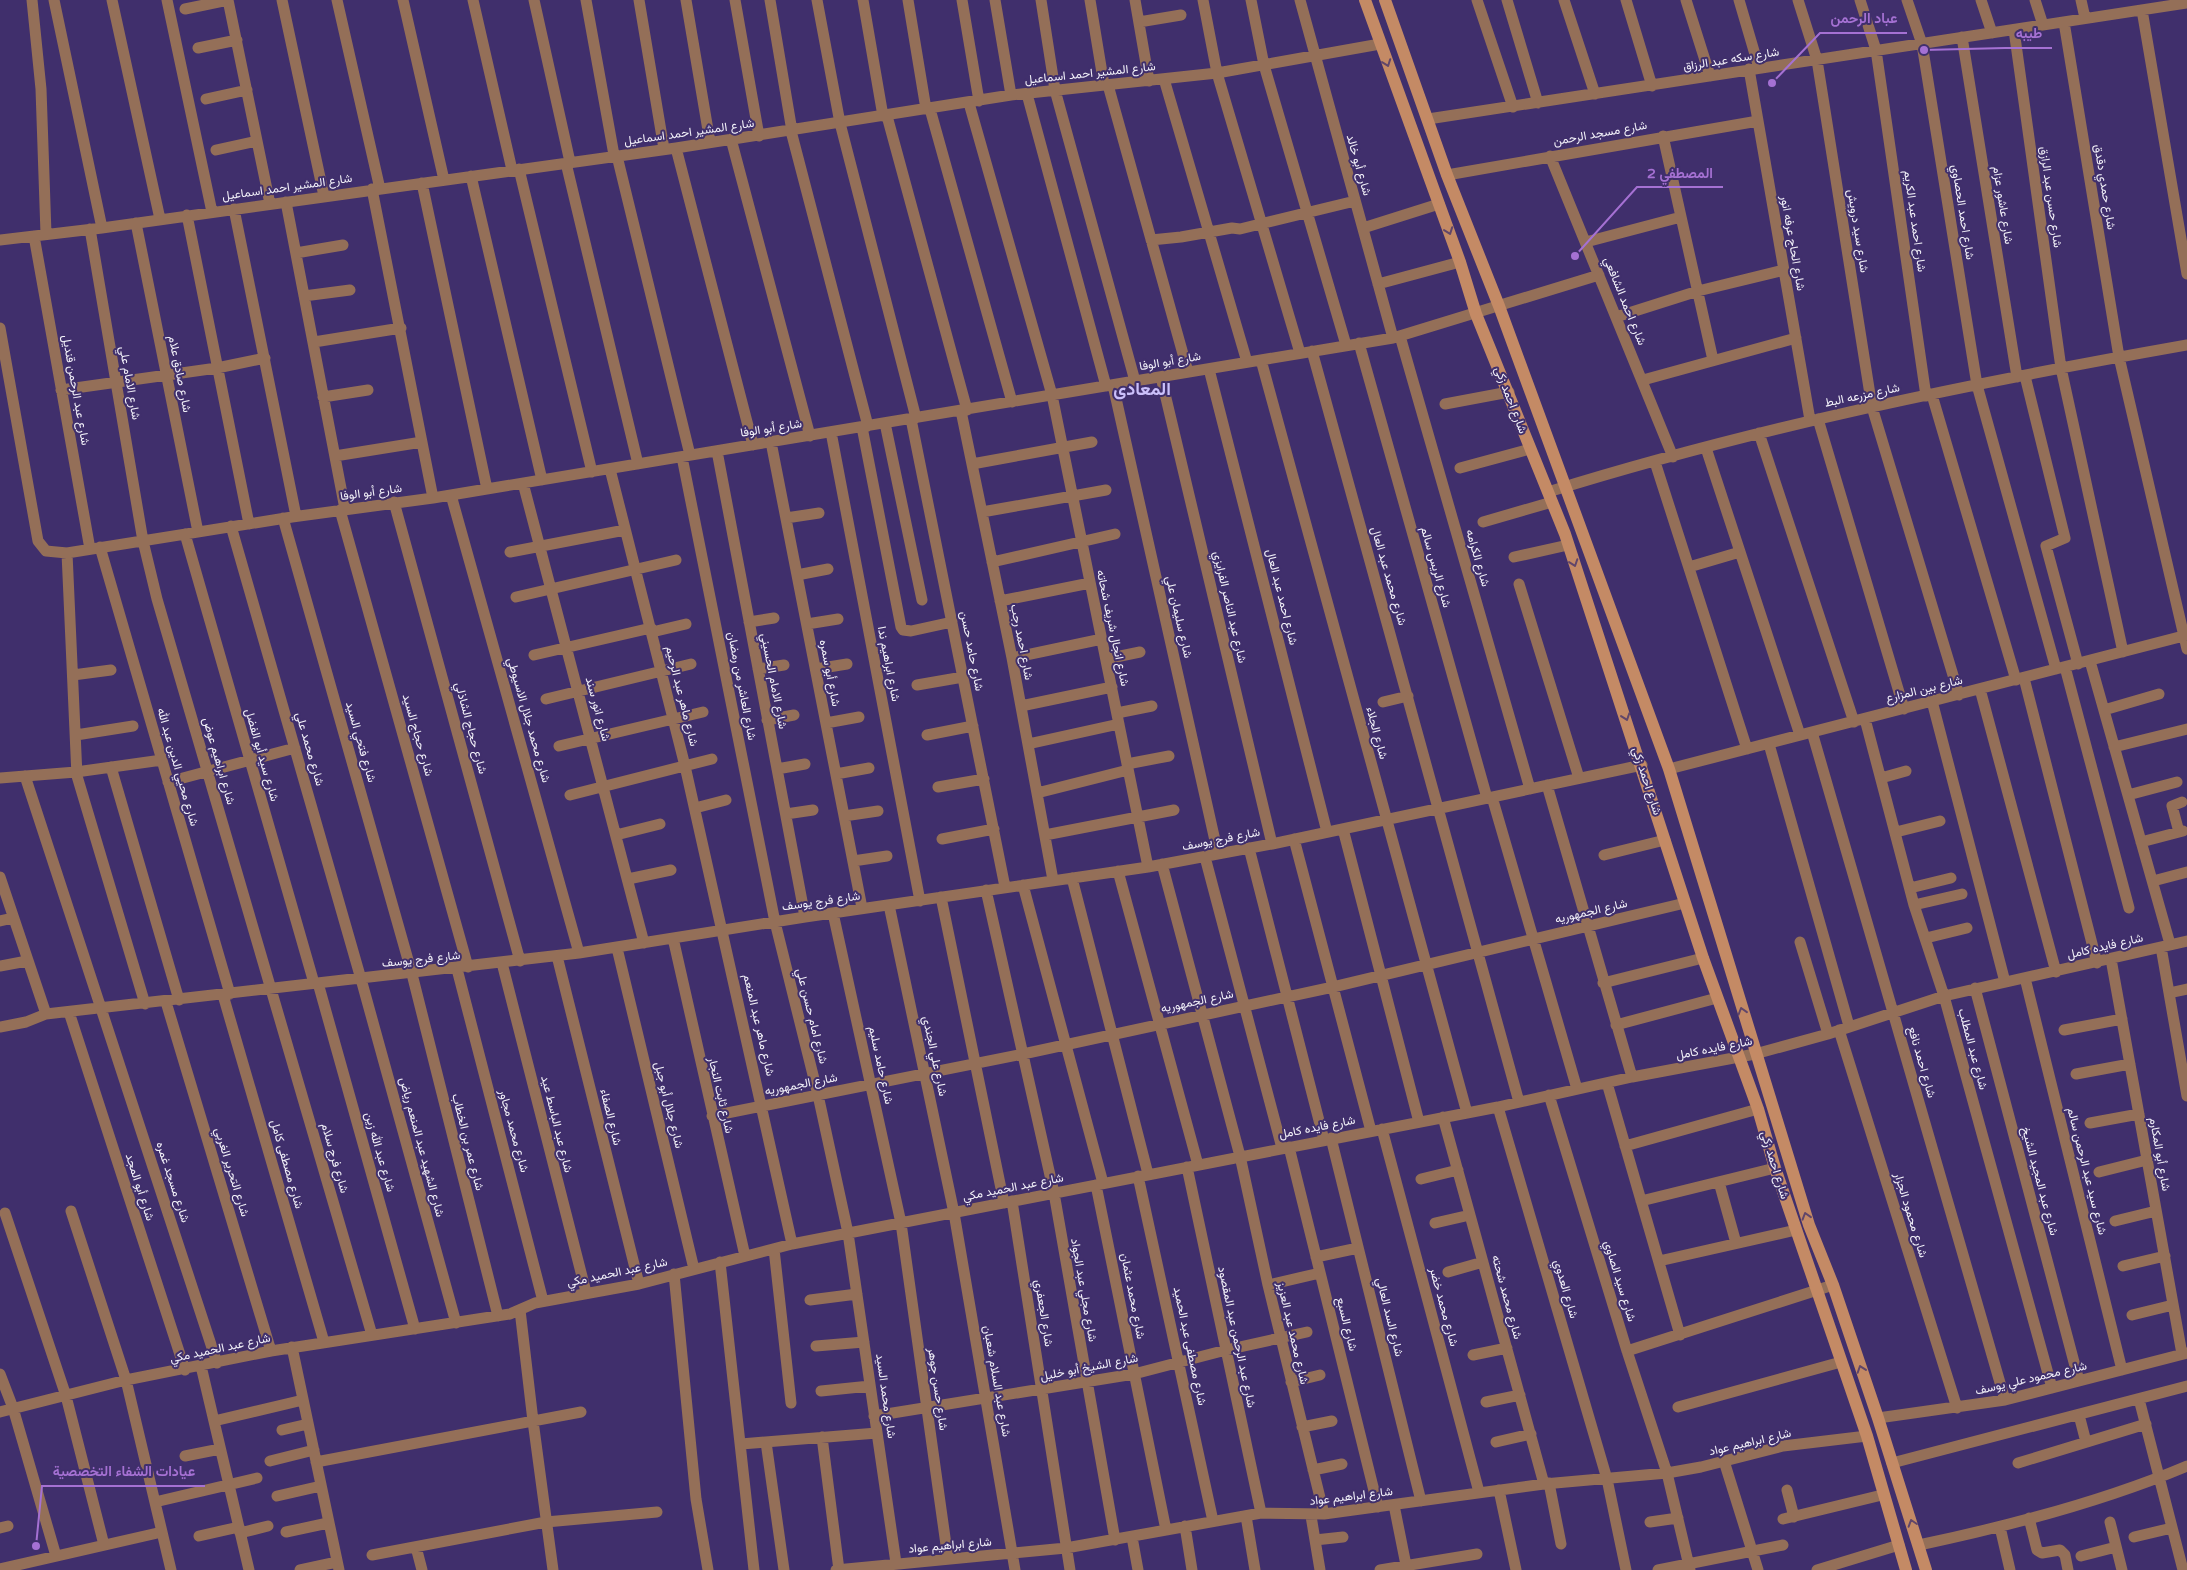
<svg xmlns="http://www.w3.org/2000/svg" width="2187" height="1570" font-family="'Varela Round',Vazirmatn,sans-serif">
<style>
.lines{fill:none;stroke-linecap:round;stroke-linejoin:round}
.street{stroke:#946f58;stroke-width:11}
.secondary{stroke:#c48a65;stroke-width:12}
.oneway{stroke:#61466a}
.labels{text-anchor:middle;dominant-baseline:central;stroke-width:4;stroke-linejoin:round;paint-order:stroke}
.street-label{font-size:12px;fill:#f2f1f9;stroke:#402f6c}
.district-label{font-size:18px;font-weight:bold;fill:#cbc0fa;stroke:#402f6c}
.leader{fill:none;stroke:#a571d3;stroke-width:2}
.callout-dot{fill:#a571d3;stroke:#402f6c;stroke-width:2}
.callout-label{font-size:14px;text-anchor:middle;font-weight:bold;fill:#a571d3;stroke:#402f6c;stroke-width:4;stroke-linejoin:round;paint-order:stroke}
</style>
<rect width="100%" height="100%" fill="#402f6c"/>
<g class="lines">
<path class="street" d="M32 0 41 89 46 234
M54 0 102 228
M112 0 160 219
M167 0 212 212
M228 0 270 204
M282 0 324 196
M337 0 380 189
M403 0 444 180
M473 0 512 170
M534 0 570 162
M586 0 614 155
M639 0 664 149
M686 0 710 142
M735 0 759 136
M770 0 792 131
M817 0 840 123 916 418
M863 0 883 116
M908 0 926 109
M962 0 979 101
M995 0 1011 95
M1041 0 1055 90 1135 381
M1090 0 1104 85
M1135 0 1149 81
M1203 0 1217 73 1300 353
M1251 0 1264 65 1346 345
M1300 0 1393 338
M1477 0 1513 107
M1507 0 1538 103
M1564 0 1595 94
M1626 0 1652 86
M1686 0 1710 76
M1739 0 1759 68
M1798 0 1817 60 1872 407 1959 695
M1860 0 1876 50 1926 396
M1907 0 1922 44 1977 385 2056 669
M1981 0 1992 33
M2035 0 2043 25
M2081 0 2085 18
M185 9 228 0
M2142 10 2187 274
M1139 22 1181 15
M2064 22 2119 357 2187 649
M2014 30 2061 368 2123 652
M1962 37 2017 377
M198 48 237 40
M1749 69 1810 420
M1164 79 1247 362
M1108 85 1188 372
M1027 94 1106 386
M206 99 247 90
M969 103 1052 395 1148 867
M930 109 1012 402
M887 116 967 410
M1428 119 2187 3
M791 131 868 426
M1663 136 1713 360
M731 139 810 436
M676 148 753 445
M216 150 257 141
M617 156 690 455
M1550 156 1673 457
M566 163 638 464
M519 169 592 472
M1447 175 1758 121
M471 176 542 480
M422 183 487 489
M372 189 433 498
M286 202 345 509
M234 209 296 516
M187 215 249 524
M136 223 198 532
M1363 228 1439 204
M90 229 143 541 157 599 372 1335
M34 236 90 549
M0 240 102 228 676 148 1011 95 1217 73 1380 44
M1151 240 1181 237 1232 228 1240 229 1355 201
M1586 242 1681 217
M296 253 343 245
M1378 284 1460 262
M304 296 350 290
M1616 317 1698 291 1784 270
M0 328 38 541 46 551 67 553 292 517 433 498 1393 338 1599 275
M1400 336 1530 789
M314 342 401 328
M1359 343 1487 798
M1312 351 1519 1102
M1261 360 1467 1113
M1209 369 1327 832
M2025 376 2065 538 2046 546 2078 664
M1161 377 1272 844
M1643 380 1796 338
M1113 385 1218 854
M61 390 217 368 265 358
M1932 395 2016 680
M323 397 368 390
M1445 404 1509 392
M961 411 1012 658 1053 880
M911 419 1005 887
M1818 419 1904 709
M885 423 922 600
M862 427 901 627 903 630 911 631 952 622
M831 432 920 901
M1759 433 1854 722
M771 442 862 908
M1706 448 1800 735
M717 451 805 917
M335 456 422 442
M682 457 775 922 818 1095 848 1233 896 1563
M1655 462 1747 749
M972 464 1092 442
M1460 468 1530 449
M610 469 685 766 792 1244
M523 483 644 943
M1548 492C1757 427 1972 383 2187 345
M451 495 579 953
M394 502 520 961
M340 510 468 967
M982 512 1106 490
M283 518 412 974 498 1316
M786 518 819 513
M1483 522 1552 502
M231 526 361 979 456 1323
M185 534 314 983
M100 547 230 994
M510 552 625 530
M67 553 77 776 145 1004
M1514 557 1568 545
M992 562 1115 534
M1689 567 1740 552
M797 575 828 569
M1519 584 1579 778
M516 597 676 560
M1000 601 1090 583
M749 622 774 618
M807 624 838 619
M652 632 686 624
M534 655 651 628
M1012 658 1102 639
M1106 659 1140 652
M2090 661 2170 944
M2065 667 2129 908
M758 669 784 665
M816 669 847 664
M73 675 111 670
M2024 678 2097 963
M917 685 963 677
M1980 689 2056 972
M546 699 691 664
M1932 701 2005 982
M1383 702 1408 696
M1021 706 1112 687
M2104 710 2159 694
M1117 713 1152 706
M1865 719 1914 905 1944 996 2052 1388
M767 720 794 715
M826 723 859 717
M1812 732 2005 1400
M76 735 133 726
M927 735 973 726
M1028 744 1119 724
M1769 744 1849 1026
M559 746 703 712
M2114 747 2187 729
M1127 764 1169 756
M111 767 179 1000
M777 769 805 764
M1669 769 2187 635
M836 774 869 768
M25 776 217 1363
M0 778 76 772 162 760
M1881 778 1906 771
M168 782 295 748
M1547 785 1632 1077
M938 787 984 779
M1037 793 1128 770
M570 795 712 759
M2128 795 2177 782
M1492 797 1577 1089
M695 808 726 800
M786 814 813 810
M844 816 878 811
M1343 829 1419 1122
M1896 832 1940 821
M2179 832 2172 806 2182 802
M616 835 660 824
M1045 835 1174 810
M942 839 994 829
M1294 839 1371 1131
M2141 842 2183 831
M1249 848 1324 1140
M1604 855 1665 840
M1205 857 1282 1148
M853 861 887 856
M1162 864 1240 1156 1268 1285 1324 1514
M1118 871 1198 1165
M0 877 46 1014
M1072 878 1148 1174
M628 879 671 870
M2153 881 2187 872
M1023 885 1103 1183
M1910 888 1951 878
M986 890 1054 1193 1115 1540
M941 897 1004 1203
M889 905 954 1213 1015 1570
M1914 905 1962 894
M833 913 901 1223 948 1559
M0 921 13 918
M673 938 745 1256
M1926 938 1967 928
M1800 942 1828 1034
M2161 947 2187 1096
M617 948 694 1269
M557 956 639 1284
M2111 959 2182 1354
M502 963 586 1292
M0 966 27 961
M457 969 543 1301
M2025 978 2122 1370
M318 983 415 1329
M1603 983 1703 958
M1975 988 2079 1381
M2169 993 2187 989
M223 995 324 1342
M166 1002 271 1351
M69 1012 185 1370
M1616 1025 1717 998
M0 1027 26 1022 46 1014 579 953 805 917 1148 867 1272 844 1642 765
M1839 1030 1957 1408
M2064 1030 2122 1019
M2076 1074 2130 1064
M1607 1083 1680 1335
M1549 1095 1627 1351 1667 1473 1690 1570
M1498 1107 1607 1479 1626 1570
M712 1116 1023 1054 1333 987 1685 903
M1443 1117 1544 1484
M2090 1123 2139 1114
M1382 1129 1479 1492
M1331 1138 1421 1501
M1625 1146 1758 1109
M1289 1147 1378 1507
M1187 1167 1261 1513
M2099 1172 2147 1160
M1138 1176 1213 1521
M1421 1179 1458 1170
M1719 1182 1736 1243
M1096 1185 1166 1530
M1012 1201 1070 1570
M1641 1201 1775 1168
M71 1211 126 1380 171 1570
M5 1213 66 1396 104 1545
M2115 1221 2156 1211
M1435 1223 1470 1215
M774 1249 791 1403
M1316 1257 1358 1248
M1659 1261 1796 1230
M720 1262 754 1570
M2123 1266 2165 1256
M1448 1272 1483 1262
M674 1274 696 1499 708 1570
M1268 1285 1320 1273
M810 1300 857 1294
M520 1310 533 1421 553 1570
M2132 1315 2173 1305
M816 1346 864 1342
M292 1347 339 1570
M1627 1351 1833 1285
M1473 1355 1507 1348
M201 1366 249 1570
M0 1374 13 1408 56 1556
M1291 1382 1320 1375
M821 1391 870 1386
M2139 1399 2183 1570
M1486 1402 1520 1395
M1678 1407 1841 1362
M0 1412 126 1380 271 1351 510 1314 535 1303 639 1284 792 1244 1498 1107 1632 1077 1755 1054 1828 1034 1944 996 2187 941
M2079 1415 2086 1442
M874 1416 1134 1374 1226 1350 1307 1332
M1878 1418 2005 1400 2187 1353
M214 1421 303 1400
M1302 1427 1332 1421
M282 1430 308 1424
M822 1437 839 1570
M766 1442 784 1570
M1496 1442 1531 1434
M741 1444 877 1433
M185 1456 220 1449
M270 1461 314 1450
M1724 1461 1758 1570
M316 1462 581 1412
M1892 1463 2187 1386
M2018 1463 2146 1424
M1313 1470 1342 1464
M1549 1483 1561 1544
M1499 1490 1516 1570
M1787 1490 1794 1517
M277 1496 321 1486
M155 1502 257 1478
M1394 1505 1407 1570
M1246 1516 1255 1570
M1311 1516 1320 1570
M2029 1518 2037 1550 2042 1553 2060 1550 2065 1555 2068 1570
M1783 1519 1882 1495
M1650 1522 1678 1518
M2110 1522 2122 1570
M1185 1526 1192 1570
M2000 1527 2010 1570
M0 1528 8 1526
M286 1532 328 1523
M240 1533 268 1526
M199 1536 239 1527
M1132 1537 1138 1570
M2134 1537 2172 1528
M1315 1540 1343 1537
M1919 1545C2009 1526 2102 1502 2187 1466
M416 1547 422 1570
M372 1555 546 1522 657 1512
M2081 1556 2116 1547
M0 1569 162 1532
M300 1570 337 1562
M836 1570 1066 1548 1261 1513 1324 1514 1544 1484 1667 1473 1701 1467 1783 1446 1867 1436
M1380 1570 1477 1554
M1658 1570 1783 1545
M1817 1570 1899 1545"/>
<path class="secondary" d="M1365 0 1460 262 1476 314 1565 534 1703 958 1758 1109 1775 1168 1867 1436 1906 1570
M1385 0 1447 175 1499 306 1669 769 1809 1225 1833 1285 1878 1418 1926 1570"/>
</g>
<defs><path id="oneway-chevron" d="M-2-3.5L2.5 0L-2 3.5" fill="none" stroke-width="1.6" stroke-linecap="round" stroke-linejoin="round" transform="scale(1.25)"/></defs>
<g class="oneway">
<use href="#oneway-chevron" transform="translate(1387 63) rotate(70)"/>
<use href="#oneway-chevron" transform="translate(1449 231) rotate(70)"/>
<use href="#oneway-chevron" transform="translate(1574 563) rotate(71)"/>
<use href="#oneway-chevron" transform="translate(1626 717) rotate(71)"/>
<use href="#oneway-chevron" transform="translate(1742 1011) rotate(-107)"/>
<use href="#oneway-chevron" transform="translate(1806 1216) rotate(-107)"/>
<use href="#oneway-chevron" transform="translate(1861 1369) rotate(-109)"/>
<use href="#oneway-chevron" transform="translate(1912 1523) rotate(-108)"/>
</g>
<g class="labels">
<g class="street-label">
<text transform="translate(1731 59) rotate(-9)">شارع سكه عبد الرزاق</text>
<text transform="translate(1090 73) rotate(-6)">شارع المشير احمد اسماعيل</text>
<text transform="translate(689 132) rotate(-8)">شارع المشير احمد اسماعيل</text>
<text transform="translate(1600 133) rotate(-10)">شارع مسجد الرحمن</text>
<text transform="translate(1359 165) rotate(74)">شارع أبو خالد</text>
<text transform="translate(287 187) rotate(-8)">شارع المشير احمد اسماعيل</text>
<text transform="translate(2105 187) rotate(81)">شارع حمدي دقدق</text>
<text transform="translate(2051 197) rotate(82)">شارع حسن عبد الرازق</text>
<text transform="translate(2003 205) rotate(81)">شارع عاشور عزام</text>
<text transform="translate(1963 212) rotate(81)">شارع احمد الحصاوي</text>
<text transform="translate(1915 221) rotate(82)">شارع احمد عبد الكريم</text>
<text transform="translate(1858 231) rotate(81)">شارع سيد درويش</text>
<text transform="translate(1793 243) rotate(80)">شارع الحاج عرفه انور</text>
<text transform="translate(1625 301) rotate(68)">شارع احمد الشافعي</text>
<text transform="translate(1170 361) rotate(-10)">شارع أبو الوفا</text>
<text transform="translate(180 374) rotate(79)">شارع صادق علام</text>
<text transform="translate(130 383) rotate(80)">شارع الامام علي</text>
<text transform="translate(76 390) rotate(80)">شارع عبد الرحمن قنديل</text>
<text transform="translate(1862 395) rotate(-12)">شارع مزرعه البط</text>
<text transform="translate(1511 400) rotate(69)">شارع احمد زكي</text>
<text transform="translate(771 428) rotate(-9)">شارع أبو الوفا</text>
<text transform="translate(371 492) rotate(-8)">شارع أبو الوفا</text>
<text transform="translate(1478 558) rotate(74)">شارع الكرامه</text>
<text transform="translate(1436 567) rotate(74)">شارع الريس سالم</text>
<text transform="translate(1389 576) rotate(74)">شارع محمد عبد العال</text>
<text transform="translate(1282 597) rotate(76)">شارع احمد عبد العال</text>
<text transform="translate(1230 607) rotate(77)">شارع عبد الناصر الفرايزي</text>
<text transform="translate(1179 617) rotate(77)">شارع سليمان علي</text>
<text transform="translate(1113 628) rotate(78)">شارع انجال شريف شحاته</text>
<text transform="translate(1022 642) rotate(79)">شارع احمد رجب</text>
<text transform="translate(972 651) rotate(79)">شارع حامد حسن</text>
<text transform="translate(889 664) rotate(79)">شارع ابراهيم ندا</text>
<text transform="translate(830 673) rotate(79)">شارع أبو سمره</text>
<text transform="translate(774 681) rotate(79)">شارع الامام الحسيني</text>
<text transform="translate(742 686) rotate(79)">شارع العاشر من رمضان</text>
<text transform="translate(1924 689) rotate(-14)">شارع بين المزارع</text>
<text transform="translate(682 696) rotate(76)">شارع ماهر عبد الرحيم</text>
<text transform="translate(598 709) rotate(75)">شارع انور سند</text>
<text transform="translate(529 720) rotate(74)">شارع محمد جلال الاسيوطي</text>
<text transform="translate(471 728) rotate(75)">شارع حجاج الشاذلي</text>
<text transform="translate(1377 733) rotate(75)">شارع الجلاء</text>
<text transform="translate(418 735) rotate(74)">شارع حجاج السيد</text>
<text transform="translate(361 742) rotate(74)">شارع فتحي السيد</text>
<text transform="translate(310 749) rotate(74)">شارع محمد علي</text>
<text transform="translate(262 755) rotate(74)">شارع سيد أبو الفضل</text>
<text transform="translate(219 761) rotate(74)">شارع ابراهيم عوض</text>
<text transform="translate(178 767) rotate(74)">شارع محيي الدين عبد الله</text>
<text transform="translate(1647 781) rotate(72)">شارع احمد زكي</text>
<text transform="translate(1221 839) rotate(-11)">شارع فرج يوسف</text>
<text transform="translate(821 901) rotate(-8)">شارع فرج يوسف</text>
<text transform="translate(1591 911) rotate(-13)">شارع الجمهوريه</text>
<text transform="translate(2105 946) rotate(-13)">شارع فايده كامل</text>
<text transform="translate(421 959) rotate(-6)">شارع فرج يوسف</text>
<text transform="translate(1197 1001) rotate(-12)">شارع الجمهوريه</text>
<text transform="translate(812 1016) rotate(76)">شارع امام حسن علي</text>
<text transform="translate(759 1025) rotate(77)">شارع ماهر عبد المنعم</text>
<text transform="translate(1714 1048) rotate(-11)">شارع فايده كامل</text>
<text transform="translate(1973 1049) rotate(75)">شارع عبد المطلب</text>
<text transform="translate(935 1056) rotate(78)">شارع علي الجندي</text>
<text transform="translate(1922 1062) rotate(74)">شارع احمد نافع</text>
<text transform="translate(881 1065) rotate(78)">شارع حامد سليم</text>
<text transform="translate(801 1084) rotate(-11)">شارع الجمهوريه</text>
<text transform="translate(721 1095) rotate(77)">شارع ثابت النجار</text>
<text transform="translate(669 1105) rotate(76)">شارع جلال أبو جبل</text>
<text transform="translate(611 1117) rotate(76)">شارع الصفاء</text>
<text transform="translate(557 1124) rotate(76)">شارع عبد الباسط عيد</text>
<text transform="translate(1317 1127) rotate(-11)">شارع فايده كامل</text>
<text transform="translate(514 1131) rotate(75)">شارع محمد مجاور</text>
<text transform="translate(468 1142) rotate(76)">شارع عمر بن الخطاب</text>
<text transform="translate(422 1147) rotate(75)">شارع الشهيد عبد المنعم رياض</text>
<text transform="translate(380 1152) rotate(74)">شارع عبد الله زين</text>
<text transform="translate(2160 1154) rotate(80)">شارع أبو المكارم</text>
<text transform="translate(335 1158) rotate(74)">شارع فرج سلام</text>
<text transform="translate(287 1164) rotate(74)">شارع مصطفى كامل</text>
<text transform="translate(1775 1165) rotate(73)">شارع احمد زكي</text>
<text transform="translate(2087 1171) rotate(76)">شارع سيد عبد الرحمن سالم</text>
<text transform="translate(232 1172) rotate(73)">شارع التحرير الغربي</text>
<text transform="translate(2040 1181) rotate(75)">شارع عبد المجيد الشيخ</text>
<text transform="translate(173 1182) rotate(72)">شارع مسجد غمره</text>
<text transform="translate(140 1187) rotate(72)">شارع أبو المجد</text>
<text transform="translate(1013 1187) rotate(-11)">شارع عبد الحميد مكي</text>
<text transform="translate(1911 1215) rotate(73)">شارع محمود الجزار</text>
<text transform="translate(617 1272) rotate(-12)">شارع عبد الحميد مكي</text>
<text transform="translate(1620 1281) rotate(73)">شارع سيد الصاوي</text>
<text transform="translate(1566 1289) rotate(74)">شارع العدوي</text>
<text transform="translate(1084 1290) rotate(80)">شارع مجلي عبد الجواد</text>
<text transform="translate(1133 1296) rotate(79)">شارع محمد عثمان</text>
<text transform="translate(1507 1297) rotate(75)">شارع محمد شحته</text>
<text transform="translate(1444 1307) rotate(75)">شارع محمد خضر</text>
<text transform="translate(1044 1313) rotate(81)">شارع الجعفري</text>
<text transform="translate(1390 1317) rotate(76)">شارع السد العالي</text>
<text transform="translate(1347 1324) rotate(76)">شارع السبع</text>
<text transform="translate(1293 1333) rotate(77)">شارع محمد عبد العزيز</text>
<text transform="translate(1237 1337) rotate(78)">شارع عبد الرحمن عبد المقصود</text>
<text transform="translate(1190 1346) rotate(78)">شارع مصطفى عبد الحميد</text>
<text transform="translate(220 1348) rotate(-12)">شارع عبد الحميد مكي</text>
<text transform="translate(1089 1367) rotate(-11)">شارع الشيخ أبو خليل</text>
<text transform="translate(2031 1378) rotate(-13)">شارع محمود علي يوسف</text>
<text transform="translate(997 1381) rotate(80)">شارع عبد السلام شعبان</text>
<text transform="translate(938 1389) rotate(82)">شارع حسن جوهر</text>
<text transform="translate(886 1396) rotate(82)">شارع محمد السيد</text>
<text transform="translate(1750 1442) rotate(-13)">شارع ابراهيم عواد</text>
<text transform="translate(1351 1496) rotate(-7)">شارع ابراهيم عواد</text>
<text transform="translate(950 1545) rotate(-5)">شارع ابراهيم عواد</text>
</g>
<g class="district-label">
<text x="1142" y="389">المعادى</text>
</g>
</g>
<path class="leader" d="M1772 83L1820 33H1907M1924 50L2005 48H2052M1575 256L1637 187H1723M36 1546L42 1486H205"/>
<g class="callout-dot">
<circle cx="1772" cy="83" r="5"/>
<circle cx="1924" cy="50" r="5"/>
<circle cx="1575" cy="256" r="5"/>
<circle cx="36" cy="1546" r="5"/>
</g>
<g class="callout-label">
<text x="1864" y="23">عباد الرحمن</text>
<text x="2029" y="38">طيبه</text>
<text x="1680" y="178">المصطفي 2</text>
<text x="124" y="1476">عيادات الشفاء التخصصية</text>
</g>
</svg>
